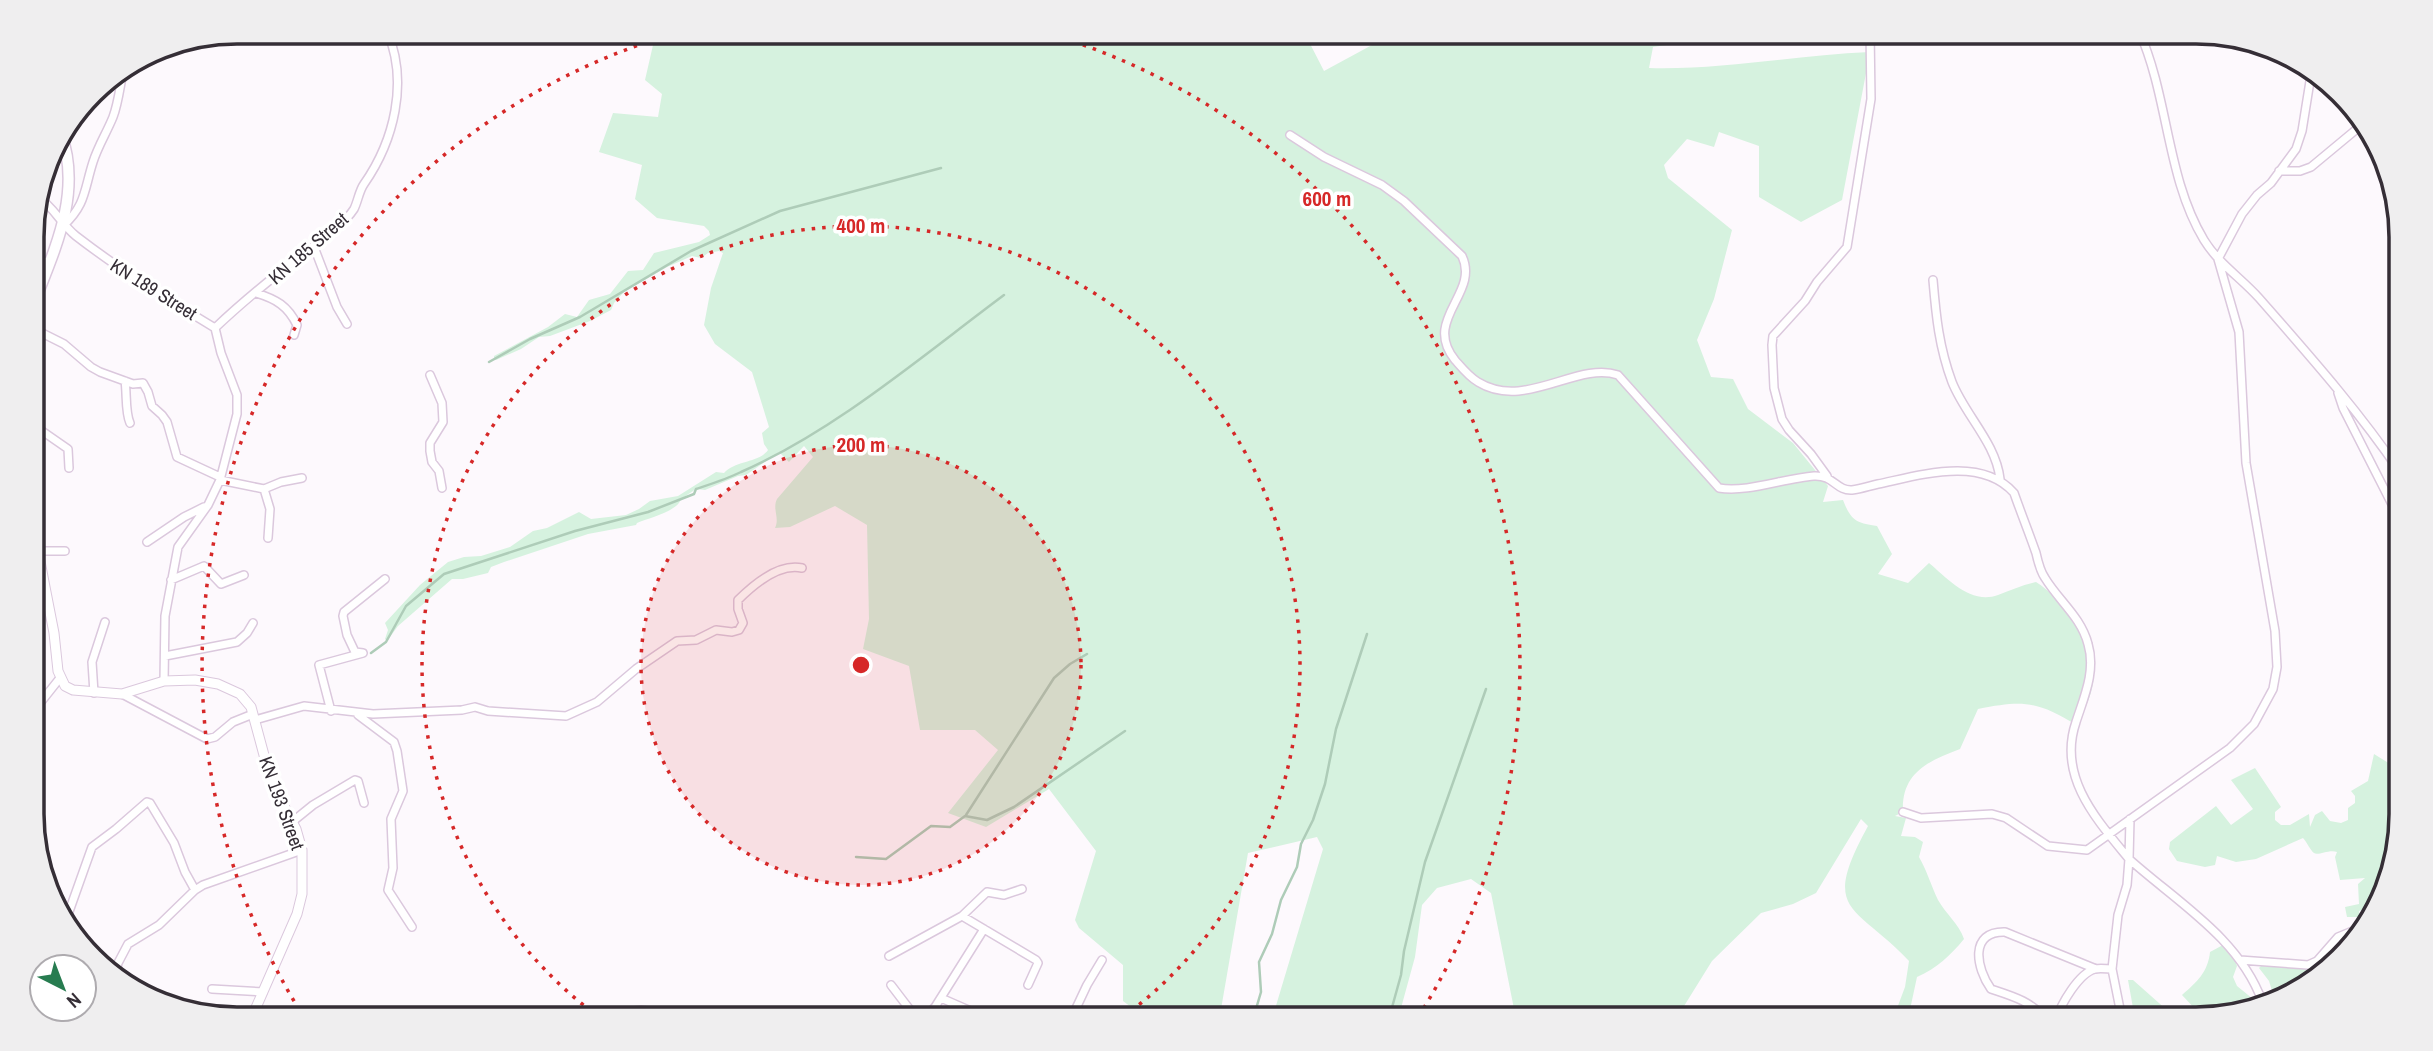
<svg xmlns="http://www.w3.org/2000/svg" width="2433" height="1051" font-family="'Archivo Narrow',sans-serif">
<style>
.green{fill:#d6f2df}
.lines{fill:none;stroke-linecap:round;stroke-linejoin:round}
.stream{stroke:#aeccb8;stroke-width:2.5}
.minor-casing{stroke:#dbc8dd;stroke-width:10}
.tertiary-casing{stroke:#dbc8dd;stroke-width:11}
.secondary-casing{stroke:#dbc8dd;stroke-width:13}
.minor{stroke:#fff;stroke-width:7}
.tertiary{stroke:#fff;stroke-width:9}
.secondary{stroke:#fff;stroke-width:10}
.ring{fill:none;stroke:#d62828;stroke-width:3.5;stroke-dasharray:3.5 7}
.labels{text-anchor:middle;dominant-baseline:central;stroke-width:7;stroke-linejoin:round;paint-order:stroke}
.street-label{font-size:19px;fill:#352e36;stroke:#fff}
.rim{fill:none;stroke:#352e36;stroke-width:3.5}
.centre{fill:#d62828;stroke:#fff;stroke-width:3.5}
.ring-label{font-size:21px;text-anchor:middle;font-weight:bold;fill:#d62828;stroke:#fff;stroke-width:7;stroke-linejoin:round;paint-order:stroke}
</style>
<rect width="100%" height="100%" fill="#fdf9fd"/>
<path class="green" d="M1709 31 1708 39 1653 47 1649 68C1723 70 1796 55 1870 52L1842 200 1801 222 1759 197V146L1719 132 1714 147 1687 139 1664 165 1668 178 1732 230 1714 299 1697 340 1711 377 1733 379 1748 409 1793 443 1828 486 1823 502 1843 500C1851 521 1857 523 1877 526L1892 554 1878 574 1908 583 1929 563C1948 579 1971 605 1998 595 2011 590 2022 585 2036 582 2062 598 2094 640 2094 673 2094 691 2085 708 2078 726 2037 701 2024 700 1978 709L1960 749C1928 761 1901 773 1903 812L1895 816 1906 818 1901 836 1915 837 1923 842 1919 857C1927 871 1931 885 1938 900 1946 914 1959 924 1964 939 1950 956 1937 968 1917 977L1908 1019H1893L1905 987 1909 961C1854 903 1820 914 1868 826L1861 819 1816 893 1793 904 1761 913 1712 961 1676 1019H1516L1491 893 1471 879 1437 888 1422 905 1415 957 1398 1019H1272L1323 849 1317 837 1248 853 1220 1015 1188 1019H1147L1123 1001V965L1079 928 1075 920 1096 851 1049 789 986 827 948 813 998 750 975 730H920L909 666 863 649 869 619 867 525 835 506 790 527 775 528C780 518 772 509 777 499L813 457 804 446 789 462 779 452 746 475 738 476 705 490 696 489 681 499C678 511 649 518 637 523L636 525 588 534 504 562 491 567 488 573 463 579H452L398 626 387 641 385 639 388 630 385 623 420 585 448 562 464 557 481 556 510 547 533 531 547 528 579 512 591 519 626 515 639 509 650 501 678 496 716 472 724 473C736 460 759 463 768 450L764 444 762 433 769 427 752 372 715 344 704 325 711 288 723 253 719 251 708 253 701 258 692 256 667 267 624 292 614 303 611 310 590 321 550 336 539 337 521 349 496 360 494 359V356L548 327 565 314 577 317 589 300 610 294 628 271 643 270 654 253 699 242 710 235 709 231 704 226 657 218 635 199 642 165 599 152 613 113 658 117 662 94 645 80 656 32H1304L1324 71 1396 32Z
M2401 749V815L2386 893 2378 902 2366 903 2365 909 2359 911 2360 917H2347L2345 907 2359 904 2358 884 2365 878 2340 880 2335 857 2337 852C2329 849 2318 856 2314 853 2311 851 2306 841 2303 838L2256 859 2236 862 2217 856 2215 865 2205 867 2177 861 2169 849 2170 842 2216 806 2231 825 2253 809 2231 780 2255 768 2281 807 2275 812V820L2281 825H2290L2309 814 2310 827 2315 815 2322 811 2330 821 2341 823 2348 820V808L2355 803V796L2351 791 2368 781 2374 754 2395 767Z
M2223 945 2234 958 2237 966 2233 977 2237 986 2258 1003 2210 1019H2185L2196 1010 2182 995C2197 982 2208 972 2210 952Z
M2261 966 2322 970 2311 985 2274 997 2269 981 2259 968Z
M2128 980H2133L2177 1019H2135Z"/>
<g class="lines">
<path class="stream" d="M489 362 530 339 580 317 691 251 780 211 941 168
M371 653 386 642 406 606 444 574 575 531 648 512 694 494 696 489C711 484 727 479 741 472 836 430 922 356 1004 295
M966 815 1054 678 1070 664 1087 654
M856 857 886 859 931 826 950 827 965 816 987 820 1014 807 1125 731
M1253 1019 1261 992 1259 962 1272 934 1281 900 1297 867 1301 844 1313 820 1325 784 1336 729 1367 634
M1385 1019 1391 1011 1401 975 1404 951 1425 862 1486 689"/>
<g class="minor-casing">
<path id="minor" d="M2139 31C2169 98 2166 177 2204 240 2218 263 2241 278 2259 298 2308 354 2358 410 2400 472
M1290 135 1324 157 1382 185 1404 201 1462 256C1480 294 1422 319 1455 360 1462 368 1469 377 1478 382 1525 411 1577 361 1618 375L1719 488C1747 493 1785 478 1814 476 1834 475 1836 491 1852 490 1861 489 1869 486 1878 484 1921 475 1981 456 2014 493 2021 513 2029 533 2036 553 2038 562 2040 571 2045 578 2059 601 2081 617 2088 644 2096 671 2084 697 2076 722 2057 777 2097 820 2129 859L2127 885 2118 915 2112 969 2122 1019
M2279 171H2300L2311 167 2364 123
M39 198C53 206 61 224 76 236 120 270 167 299 215 328L221 353 237 395V414L220 480 208 505 178 547 165 616 164 681
M63 226C86 205 84 190 93 162 98 146 107 132 113 117 119 101 120 84 124 68
M314 247 337 307 347 324
M32 254 49 264
M1933 280C1936 316 1939 347 1952 382 1965 415 1996 443 2000 479
M256 293C276 299 288 306 297 325L294 335
M32 328 64 344 91 367 100 372 133 384 143 383 148 392 152 406 162 415 167 422 177 457 220 477
M215 328C237 307 261 287 285 268 303 253 342 228 354 209 358 201 359 191 364 184 394 141 409 82 387 31
M430 375 442 403 443 422 430 443V451L432 462 439 471 442 488
M125 381C127 393 125 412 130 423
M2338 393 2343 408 2401 522
M32 424 68 449 69 468
M1827 476 1811 454 1789 430 1782 419 1774 388 1772 345 1773 336 1805 301 1817 282 1847 247 1871 99 1870 31
M220 480 264 489 281 482 302 478
M264 489 270 509 268 538
M147 542 184 517 204 507
M38 551H65
M171 580 204 566 221 584 244 575
M165 656 237 642 247 633 253 623
M94 693 92 662 105 622
M122 694 207 739 215 737 233 722 253 714
M331 711 319 665 363 653 355 652 347 635 343 616 344 612 385 579
M33 712 60 678
M358 715 394 742 397 751 403 791 391 819 393 868 388 890 412 927
M255 720 304 706 373 714 462 710 475 707 488 711 566 716 597 702 636 669 677 641 696 640 716 630 732 632 739 630 743 623 738 609V600C753 585 779 563 802 568
M1903 812 1921 818 1992 814 2006 818 2048 846 2087 850 2230 748 2254 724 2273 689 2277 667 2275 631 2246 463 2239 332 2218 259 2242 214 2257 195 2271 183 2296 149 2302 131 2311 75
M2130 819 2129 859C2177 902 2239 938 2262 1001
M292 822 313 805 355 780 358 781 364 803
M962 916 987 892 1004 895 1022 889
M66 920 92 847 116 829 147 802 150 803 174 843 185 872 195 890 203 885 302 850
M889 956 962 916 1036 960 1038 963 1028 985
M2240 960 2308 965 2317 961 2338 937 2355 930
M116 972 118 963 128 944 159 925 195 890
M891 985 917 1019
M212 989 263 992
M941 998 989 1019
M618 1019C632 1006 654 1009 669 1019
M924 1019 935 1007 984 929
M1071 1019 1087 985 1102 960
M2045 1019C2031 1001 2012 996 1991 989 1976 968 1969 931 2005 932L2096 969
M2057 1019C2060 1005 2079 973 2095 969 2100 968 2107 969 2112 969"/>
</g>
<g class="tertiary-casing">
<path id="tertiary" d="M33 507 38 551 54 633 58 671 65 686 73 690 122 694 164 681 195 680 218 684 240 694 251 707 271 781 296 829 302 850V894L297 914 251 1019"/>
</g>
<g class="secondary-casing">
<path id="secondary" d="M32 308C53 253 83 194 61 134"/>
</g>
<use href="#minor" class="minor"/>
<use href="#tertiary" class="tertiary"/>
<use href="#secondary" class="secondary"/>
</g>
<circle cx="861" cy="665" r="220" fill="#d62828" fill-opacity=".12"/>
<g class="ring">
<circle cx="861" cy="665" r="220"/>
<path d="M600 1018A439 439 0 1 1 1122 1018"/>
<path d="M305 1019A659 659 0 0 1 679 32M1043 32A659 659 0 0 1 1417 1019"/>
</g>
<g class="labels">
<g class="street-label">
<text transform="translate(308 248) rotate(-41)">KN 185 Street</text>
<text transform="translate(154 289) rotate(32)">KN 189 Street</text>
<text transform="translate(282 803) rotate(70)">KN 193 Street</text>
</g>
</g>
<path d="M0 0H2433V1051H0ZM237 44H2196A193 193 0 0 1 2389 237V814A193 193 0 0 1 2196 1007H237A193 193 0 0 1 44 814V237A193 193 0 0 1 237 44Z" fill="#efeeef" fill-rule="evenodd"/>
<path class="rim" d="M237 44H2196A193 193 0 0 1 2389 237V814A193 193 0 0 1 2196 1007H237A193 193 0 0 1 44 814V237A193 193 0 0 1 237 44Z"/>
<circle cx="861" cy="665" r="10" class="centre"/>
<g class="ring-label">
<text x="1327" y="206">600 m</text>
<text x="861" y="233">400 m</text>
<text x="861" y="452">200 m</text>
</g>
<g transform="translate(63 988) rotate(138)"><circle r="33" fill="#ffffff" stroke="#aeabaf" stroke-width="2"/>
<path d="M0-5L12 26L0 18L-12 26Z" fill="#277c50"/>
<text y="-10" font-size="19" font-weight="bold" text-anchor="middle" fill="#352e36">N</text>
</g>
</svg>
